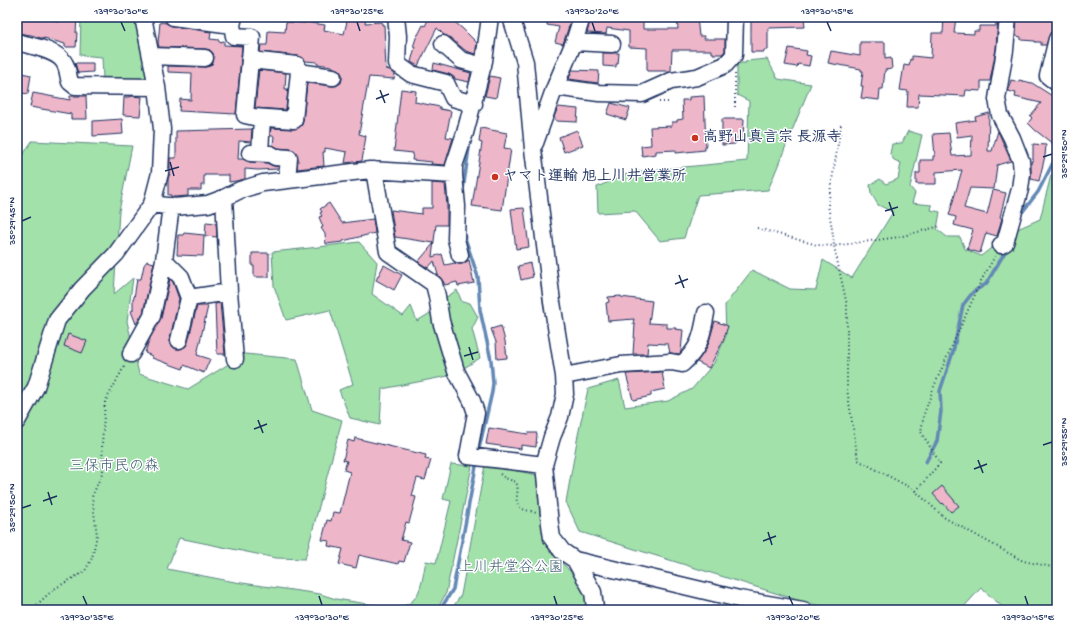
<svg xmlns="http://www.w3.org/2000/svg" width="1074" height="627" font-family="'Gochi Hand','Klee One',sans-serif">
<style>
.green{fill:#a2e1aa;stroke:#5e8884}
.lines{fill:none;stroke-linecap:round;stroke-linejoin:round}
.stream{stroke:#6388b5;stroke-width:3.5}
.building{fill:#eeb6c9;stroke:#1b2f5e}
.minor-casing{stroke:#1b2f5e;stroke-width:19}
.path{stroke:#1b2f5e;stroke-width:2;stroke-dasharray:1 3;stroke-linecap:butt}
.minor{stroke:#fff;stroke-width:16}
.ticks{fill:none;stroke:#1b2f5e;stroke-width:1.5}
.poi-dot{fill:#c8321e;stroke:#fff;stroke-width:1.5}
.labels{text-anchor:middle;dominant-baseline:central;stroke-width:3;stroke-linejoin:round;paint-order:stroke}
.poi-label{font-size:15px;font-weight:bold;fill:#1b2f5e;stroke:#fff;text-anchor:start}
.park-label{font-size:15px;fill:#3d5c71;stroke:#fff}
.neatline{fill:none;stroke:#1b2f5e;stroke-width:1.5}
.ticks-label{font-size:10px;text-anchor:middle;fill:#1b2f5e}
</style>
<rect width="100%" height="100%" fill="#fff"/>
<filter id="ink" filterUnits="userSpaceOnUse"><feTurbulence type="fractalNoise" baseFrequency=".025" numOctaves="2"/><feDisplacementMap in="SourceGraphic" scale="8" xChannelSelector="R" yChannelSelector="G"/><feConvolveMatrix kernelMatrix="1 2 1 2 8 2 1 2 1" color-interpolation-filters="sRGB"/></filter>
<g filter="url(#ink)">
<path class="green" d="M81 17H136L149 81 103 79 102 57 80 55Z
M767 59 778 79 811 84 768 190 698 195 684 238 660 241 635 211 598 213 597 187 632 172 747 161 749 101 737 95V63H746V61Z
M908 131 922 135 910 187 915 193 912 203 932 205 931 210 940 212 937 229 947 237H960L965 249 981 256 1013 231 1040 219 1051 175 1057 172V610H1036L1032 606 1028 610H1006L981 588 961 610H839L804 602 580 532 566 502 578 435 588 389 619 380 625 407 668 401 692 389 714 363 726 336 725 305 752 270 790 289 816 290 823 260 852 278 893 212 878 205 871 193 870 185 880 179 886 184 898 179 901 163 894 160 890 154 892 144 902 143Z
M32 141 132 146 119 211 114 294 133 278 127 321 139 374 188 389 245 354 297 359 312 410 342 420 305 559 276 558 179 538 167 569 235 582 320 594 336 599 393 608C422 606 421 583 426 561L436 563 451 501 443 499 451 464 472 466 446 593 437 610H17V164Z
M359 242 377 262 372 294 403 316 411 306 417 321 432 312 442 300 457 290 462 302 470 303 478 317 472 329 480 358 453 375 382 389 380 425 350 418 339 390 353 384 330 310 286 320 274 286 272 252 310 248Z
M485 465 538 475C539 496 539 527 547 546 553 557 562 562 570 571 578 579 588 598 586 610H451L461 595Z"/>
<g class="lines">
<path class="stream" d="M463 190 470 141
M1020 215 1038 192 1057 155
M463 232 478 277 480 310 491 360 493 383 492 392 478 453
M926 462 937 441 941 411 940 391 953 352 963 305 973 292 986 284 1008 247
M440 610 453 589 477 461"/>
</g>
<path class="building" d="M17 17H44L59 22 60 17H77L76 33H77L76 47H65V44L44 38V39L31 35 17 33Z
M348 17H366L365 23 382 22V25H384L386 69 390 70 395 74 394 79 369 77 359 134 366 136 362 161 345 163 347 152 325 148V152H323L324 166 297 169 298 159 297 154 294 150 290 149 278 148 273 145 274 136H270L271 128 293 129 298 128 302 125 303 121 307 83 332 86H336L341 83 342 79V74L339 70 332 67V66L317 64V62L305 61 303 58 298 56 260 52 261 45H267L268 31 285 32 286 22 305 23V22L325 25 324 30 344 34Z
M425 17H436L447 22 450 18 463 29 477 43 475 54 466 51 449 37 444 35 437 28 418 66 411 62 415 47H413L417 35H418L423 25 425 26 428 20Z
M547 17H572L563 44 555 42 559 27 547 25Z
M591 17H643V29H678L677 17H697L699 36H704V39H725V51L722 54H713V52H711V50H672L671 71H647V48L629 47V31L607 28 606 34 587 33Z
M751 17H804L805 27 768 28V50H764V52H751Z
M944 17H956L954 33 974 34V31H979V26H996L995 17H998L996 49 990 81H981V91L966 90 965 96 919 94 918 107H907L908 91 900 90 904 65 909 66 910 59 912 60V56L931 58 932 33H943Z
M1017 17H1053V21L1057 22V30H1054L1050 33 1046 45H1041V42H1035V41L1021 40V37L1016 36Z
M160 22 166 23 172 26 211 32 210 39 219 40V42L224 41V45L242 46 236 114 179 111 180 99 191 100 192 73 168 72V66L205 67 210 66 213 63 214 58 213 53 210 50 206 49 159 47 158 43Z
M860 42H885V59L891 58 892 69 885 70 883 89H880L879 100 861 98 863 86H861L863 71H861V69L828 63 831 51 860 56Z
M789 48 807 51 806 55 811 56 809 66 798 64 797 67 785 65Z
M603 53H619L618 64H616V67L603 66Z
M75 63H93V72L78 73Z
M434 63 471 73 469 82 455 79V78L449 74 433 70Z
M259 70 286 73 285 89H288L286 110 255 108Z
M572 70 599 71 598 83 569 79Z
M17 72 31 75 28 94 17 92Z
M490 76 500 78 496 98 485 96Z
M1011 80 1019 82V80L1032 83 1057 99V139L1053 144 1035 130 1028 123 1032 118 1030 116 1041 103 1015 97 1016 93 1008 91Z
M401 89 416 91 415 102 440 107V109L451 111 446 137 453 138 445 165 431 164 432 162 412 160 413 153 394 151Z
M33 93 70 100V96H86L87 119H71V114L30 107Z
M131 96 142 97 140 116 123 115 124 97H130Z
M704 96 706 146H705V150L676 153V150L656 151V154L642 156 641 146 651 145 650 127 672 126V122H677V120L683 119 682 100H689V97Z
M611 103 630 108 626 120 607 114Z
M558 107 578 109 577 122 556 121 554 117Z
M989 113 988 151H992L998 131 1011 161 997 165 994 189 970 188 964 208 987 214 993 190 1006 193 1000 217 1002 218 997 236 986 233 980 253 967 249 973 230 954 225 956 217 949 215 962 170 936 172V184H916V173H920V160H933V156H935L933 134 949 133 952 156 971 155 972 135 957 137 955 123 976 120 975 117Z
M122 119 123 134 93 136V121Z
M722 119H744L743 138H736L735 144 722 145Z
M481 128 507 133 504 148 511 149 502 210 472 206 482 143 479 142Z
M252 129 251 142 239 141 238 159H243L250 162 267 163 274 166 279 167 278 169 258 170 245 169V179L236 181 229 182V175H204V185H201V190H188V196L174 197H171V195H168V179L170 173V158H176V131Z
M577 130 583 145 564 152 559 137Z
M1033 144 1046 145 1045 156 1039 181 1031 179V164L1032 160H1033Z
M432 183 445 184 447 206V225H436L432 257 442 254 445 265 455 263 458 264H462L469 260 474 283 458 286 457 282 445 285 443 281 438 275 434 261 428 268 418 262 434 243 395 237 391 210 422 214V208H432Z
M329 203 342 223 373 219 375 233 343 241V242L326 244 325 234 321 228 323 227 319 217 322 216 320 213 322 212 320 209Z
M524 208 529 247 516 249 511 209Z
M206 222 216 223 217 237 205 236Z
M184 233 204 235 203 256 177 255 178 235H183Z
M252 253H269V277H254V266H252Z
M147 261 154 263 143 313 136 324 131 311 133 310V298H134L137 279H141L144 265Z
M530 263 533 277 521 280 518 266Z
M384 265 402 275 394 290 376 280Z
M170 279 173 282 179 299 170 338V343L173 347 176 349H181L186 346 188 342 197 306H208L197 355 210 359 204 373 184 365 183 369 152 358V356L145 353 149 340 161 318Z
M621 296V297L652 301 649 323 667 324V328H676L675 329 683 330 681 352 679 354 670 353 668 344 648 343 647 354H633L635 324H633L634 319 608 321 606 303 609 302 608 297Z
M220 303 225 354H217L215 304Z
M715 321 728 326 723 341 709 368 697 362 704 352 708 345Z
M501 326 505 341 507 358 497 359 496 342 491 329Z
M68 334 87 341 82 353 64 346Z
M662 372 665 389 651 392V396L633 400 626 374Z
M489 428 528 434V433H537L536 447 521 445V449L486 444Z
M355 438 426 455 425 459 431 460 425 480 417 478 412 496 416 497 409 523 406 522 401 540 410 542 404 562 399 561 398 564 359 555 356 568 339 564 343 549 328 546 329 541 322 540 327 520 331 521 333 512 340 513 350 472 344 470 347 461 343 460 348 440 354 442Z
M942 486 959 506 951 512 943 503 942 504 933 494Z"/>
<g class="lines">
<g class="minor-casing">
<path id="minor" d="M173 17 232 25
M234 17 232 25 234 36 252 37 245 115 254 117 294 120 299 72
M396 17 398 36 397 64 411 74 446 83 453 98 474 104
M511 17 525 62 533 149 552 302 564 376 565 394 560 417 552 437 544 465 550 524 552 538 562 551 575 560 739 599 803 610
M1057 39 1048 76 1057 83
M17 42C31 46 59 50 65 64 68 69 68 76 70 82L75 86 157 87
M574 42 612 44
M443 44 461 60 483 66
M151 56 205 58
M250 60 297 65 299 72 333 77
M555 87 599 93 642 94 671 81 697 77 725 65 734 55 735 17
M535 143 555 87 574 42 582 17
M250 153 270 154 275 157 289 158 287 179
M260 153 262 118
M374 170 388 252 434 284 437 296 441 321 456 371 472 401 476 413 468 456 544 465
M224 198 229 292 235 359
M152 204 174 207 208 204 224 198 240 190 263 183 370 170 454 175
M1001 245 1005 243 1020 189 1022 174 1021 161 1012 138 1000 115 997 99 1005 50 1008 17
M460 255 456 239 457 206 454 175V166L465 133 484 61 490 17
M164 260 181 277 189 298 229 292
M179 340 189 298
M131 354 152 316 164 260 171 206
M564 376 621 365 671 362 682 364C700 348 702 336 706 313
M17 421 36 387 57 320 82 289 116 254 152 204 160 173 162 129 157 87 143 17
M575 560 593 592 595 608 594 610"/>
</g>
<path class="path" d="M735 74V107
M659 102H670
M841 125 828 205 833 235 834 246 899 237 940 226
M757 228 817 245 834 246 847 305V389L858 460 913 489 945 518 1023 561 1057 568
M500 474 505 478 516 482C521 492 511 503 523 509 527 511 532 511 536 513
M916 491 940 463 921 432 924 414 935 384 981 281 995 256
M31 610 54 589 85 571 92 558 97 535 92 497 103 471 102 444 105 402 125 365"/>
<use href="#minor" class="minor"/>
</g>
</g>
<path class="ticks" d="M121 22 125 31M357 22 360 31M592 22 595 31M827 22 831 31M380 90 385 103M376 99 389 94M1043 157 1052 154M170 162 174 176M165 171 179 167M889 202 894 216M885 211 898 207M22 221 31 217M679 275 684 288M675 284 688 279M469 347 473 360M464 356 478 352M258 420 263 433M254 429 267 424M1043 445 1052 442M978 460 983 473M974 469 987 464M48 492 52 505M43 501 57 496M22 508 31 505M768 532 772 545M763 541 776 536M83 596 87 605M319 596 322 605M554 596 557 605M789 596 793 605M1025 596 1028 605"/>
<g class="poi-dot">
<circle cx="695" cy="138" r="4"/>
<circle cx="495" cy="177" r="4"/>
</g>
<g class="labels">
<g class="poi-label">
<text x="703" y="138">高野山真言宗 長源寺</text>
<text x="503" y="177">ヤマト運輸 旭上川井営業所</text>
</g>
<g class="park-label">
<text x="114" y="467">三保市民の森</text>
<text x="511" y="568">上川井堂谷公園</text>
</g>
</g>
<rect width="1074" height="627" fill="none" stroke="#fff" stroke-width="44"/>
<rect x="22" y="22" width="1030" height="583" class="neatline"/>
<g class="ticks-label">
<text x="121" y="14">139°30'30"E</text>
<text x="357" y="14">139°30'25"E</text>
<text x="592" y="14">139°30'20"E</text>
<text x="827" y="14">139°30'15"E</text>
<text transform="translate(1063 154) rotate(-90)" y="4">35°29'50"N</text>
<text transform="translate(11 221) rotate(-90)" y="4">35°29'45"N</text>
<text transform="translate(1063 442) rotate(-90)" y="4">35°29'55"N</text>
<text transform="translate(11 508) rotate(-90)" y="4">35°29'50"N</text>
<text x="87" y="620">139°30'35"E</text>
<text x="322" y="620">139°30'30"E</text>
<text x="557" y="620">139°30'25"E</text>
<text x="793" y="620">139°30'20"E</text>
<text x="1028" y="620">139°30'15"E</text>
</g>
</svg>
